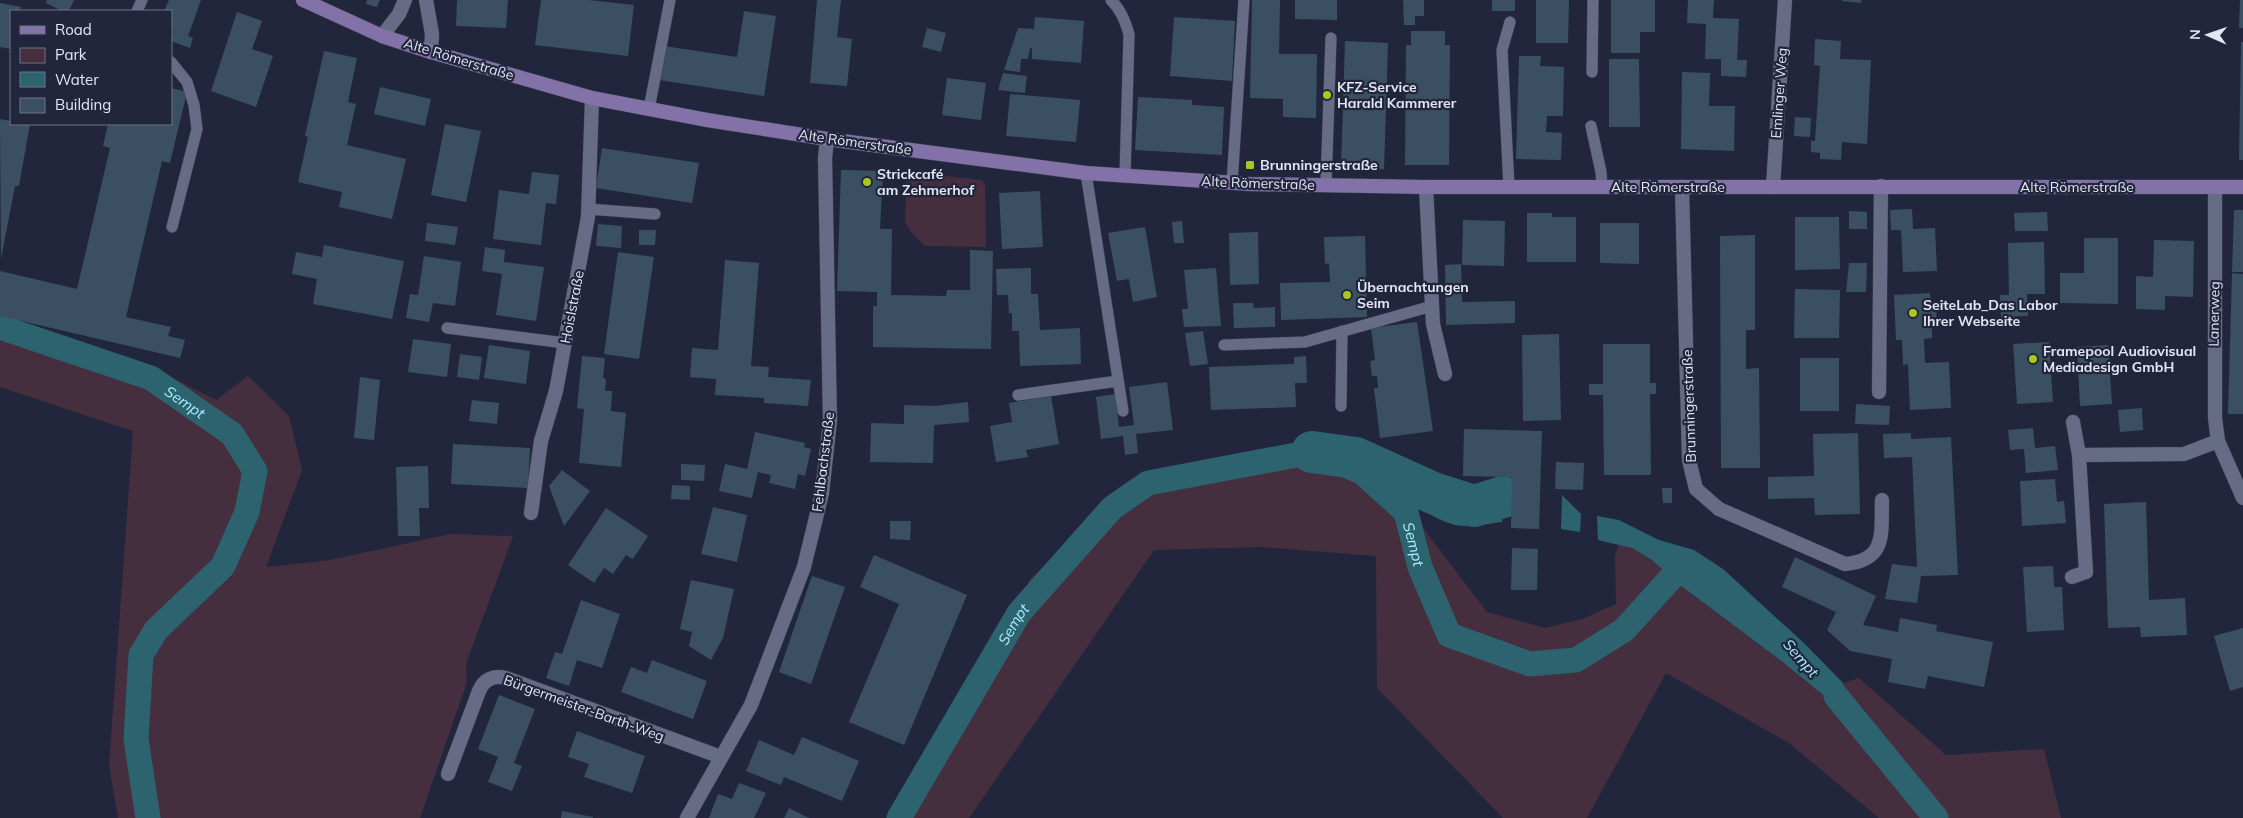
<svg xmlns="http://www.w3.org/2000/svg" width="2243" height="818" font-family="Mulish,sans-serif">
<style>
.green{fill:#452f3e}
.water{fill:#2c636f}
.lines{fill:none;stroke-linecap:round;stroke-linejoin:round}
.canal{stroke:#2c636f;stroke-width:25}
.river{stroke:#2c636f;stroke-width:42}
.building{fill:#3a5062}
.service-casing{stroke:#3f4254;stroke-width:12}
.minor-casing{stroke:#3f4254;stroke-width:15}
.secondary-casing{stroke:#3f4254;stroke-width:15}
.service{stroke:#676c86;stroke-width:11}
.minor{stroke:#676c86;stroke-width:14}
.secondary{stroke:#8272a7;stroke-width:14}
.poi-dot{fill:#a7c81f;stroke:#22263c;stroke-width:2}
.labels{text-anchor:middle;dominant-baseline:central;stroke-width:4.5;stroke-linejoin:round;paint-order:stroke}
.street-label{font-size:14px;fill:#e2e5f4;stroke:#22263c}
.poi-label{font-size:14px;font-weight:bold;fill:#e2e5f4;stroke:#22263c;text-anchor:start}
.water-label{font-size:15px;font-style:italic;fill:#a8eeff;stroke:#22263c}
</style>
<rect width="100%" height="100%" fill="#22263c"/>
<path class="green" d="M907 172 981 180 985 184 986 247 925 246 911 232 905 222Z
M0 319 149 366 216 400 248 376 289 416 302 470 266 567 330 560 450 534 513 536 466 664 467 682 420 818H118L109 766 133 431 0 387Z
M1309 444 1366 448 1417 520 1487 612 1545 628 1582 619 1616 604 1615 555 1619 545 1632 548 1652 560 1676 582 1784 663 1843 683 1859 678 1946 755 2044 749 2061 818H1879L1789 743 1666 673 1587 818H1503L1377 688 1376 556 1262 547 1154 550 969 818H910L981 697 1030 579 1112 502Z"/>
<path class="water" d="M1390 461C1410 471 1435 485 1458 487 1474 488 1488 480 1503 479L1502 522C1487 524 1470 528 1455 525 1419 515 1395 485 1366 462Z
M1562 495 1581 514 1580 532 1561 529Z
M1597 516 1619 520 1659 540 1694 550 1723 569 1805 644 1843 683 1857 722 1784 663 1676 582 1652 560 1632 548 1598 540Z"/>
<g class="lines">
<g class="canal">
<path id="s1" d="M0 327 151 378 232 434 255 471 247 512 223 566"/>
<path d="M1836 696 1936 818"/>
<path d="M148 818 136 739 141 655 156 630 219 570"/>
<path id="s2" d="M899 818 1019 613 1112 508 1148 483 1312 452 1362 472 1406 512 1420 567 1449 635 1530 664 1576 660 1624 630 1671 578 1689 565 1698 570"/>
</g>
<path class="river" d="M1312 452 1356 458 1433 493 1474 506 1503 497"/>
</g>
<path class="building" d="M47 0H74L69 11H62L46 3Z
M169 0H201L188 36 193 38 190 48 171 41 173 30 171 29V11H164Z
M367 0H380L377 7 366 4Z
M457 0H508L506 28 456 26Z
M541 0H589L634 5 628 56 535 45Z
M817 0H841L837 37 852 39 847 86 810 83Z
M1252 0H1280L1279 54H1317L1316 118 1283 117V99L1250 98Z
M1295 0H1337V20L1295 19Z
M1403 0H1424V16H1415V25H1404Z
M1492 0H1515V11H1492Z
M1536 0H1569L1568 43H1536Z
M1611 0H1655V32H1640V53H1611Z
M1688 0H1714L1713 18 1739 19 1737 60H1747L1746 77 1721 76V59H1705L1706 24 1687 23Z
M1842 0H1861V3L1842 1Z
M2240 0H2243V28H2239Z
M0 3 21 7 20 11H11V49L0 47Z
M744 11 776 16 764 96 659 80 664 46 737 57Z
M237 12 262 21 252 49 273 56 256 107 211 91Z
M1035 17 1084 21 1081 63 1032 59V48H1030L1028 59H1021L1020 72 1004 70 1018 28 1034 29Z
M1174 17 1235 21 1232 81 1170 76Z
M927 28 946 33 941 52 922 47Z
M1411 31H1445V45H1450L1449 165H1405L1406 45H1411Z
M1815 39 1841 41 1840 59 1871 60 1867 144 1842 142 1841 160 1820 159V153L1811 152V141H1815L1820 66 1814 65Z
M1345 41 1388 43 1384 169 1341 168Z
M2241 42H2243V160H2239Z
M324 51 357 58 348 102 356 104 347 145 406 159 392 219 339 207 342 192 298 182 308 137 305 136Z
M1519 56H1541L1540 66 1564 67 1563 116H1547L1546 132 1562 133 1561 160 1516 159Z
M1609 59H1639L1640 127H1609Z
M1682 72 1710 73 1709 106H1735L1734 151 1681 149Z
M1003 73 1027 76 1025 93 998 90Z
M947 78 986 83 981 120 942 115Z
M380 87 431 99 425 126 374 114Z
M171 88 187 92 170 163 162 161 126 317 171 327 168 336 185 340 180 358 0 316V271L77 289 110 148 103 146 108 124H171Z
M1010 94 1080 100 1076 142 1006 136Z
M1138 97 1192 100V105L1224 107 1222 155 1135 150Z
M1795 117 1811 118 1810 137 1794 136Z
M0 119 11 121V124H30L19 186H15L1 259Z
M445 124 481 131 466 202 431 195Z
M602 148 699 163 692 203 596 188Z
M841 170 883 171 880 229H892L891 295 946 296 947 290H970V250L993 251 991 349 873 347V306H877V292L837 291Z
M532 172 559 175 556 204 546 203 541 245 493 239 499 190 529 194Z
M1040 191 1043 247 1002 249 999 193Z
M1912 209 1913 229 1935 228 1937 271 1903 272 1901 230H1891L1890 210Z
M2234 210H2243V272H2232Z
M1849 211 1867 212V229H1849Z
M2047 212 2048 231H2015L2014 213Z
M1527 213H1552V217H1576V262H1527Z
M1795 217H1839L1840 269 1795 270Z
M1463 220 1505 221 1504 266 1462 265Z
M1182 221 1184 243H1174L1172 222Z
M427 223 458 227 455 245 425 241Z
M1600 223H1639V264L1600 263Z
M598 224 622 226 621 248 596 246Z
M1145 227 1157 297 1133 302 1129 279 1117 281 1108 233Z
M639 230H656L655 245H639Z
M1258 232 1259 284 1230 285 1229 233Z
M1755 235V330H1746V369L1759 368 1760 468H1721L1720 236Z
M1365 236 1367 317 1281 320 1280 283 1330 282 1329 263 1325 264 1324 237Z
M2084 238H2118V304L2060 303V273H2084Z
M2154 240 2194 241 2193 297 2165 296V310L2136 309V276L2153 277Z
M2044 242 2045 294H2027L2028 316 2001 317 2000 295H2009L2008 243Z
M324 245 404 261 392 319 313 304 317 279 292 274 296 252 322 257Z
M485 247 505 250 504 262 544 267 536 321 496 315 502 274 482 271Z
M618 252 654 257 639 359 604 354Z
M424 256 461 262 455 306 433 303 429 322 406 318 410 294 418 295Z
M725 260 759 263 751 366 769 367 768 377 811 380 808 406 764 403V398L715 395 716 379 690 377 692 348 718 350Z
M1849 263H1867L1866 292H1846Z
M1461 264 1462 302 1515 301V323L1446 325 1445 265Z
M1031 268V294H1038L1040 330 1080 328 1081 364 1020 366 1019 331H1012V313H1009L1008 295H997L996 269Z
M1216 268 1221 326 1184 327 1182 309H1188L1184 270Z
M2232 273 2243 274V414H2228Z
M1795 289 1840 290 1839 338H1794Z
M1930 293 1931 306 1936 305 1937 326 1932 327V338L1924 339 1925 363 1949 362 1951 408 1910 410 1908 364 1903 365 1902 340H1896L1894 295Z
M1233 303H1253L1254 308 1275 307V327L1234 328Z
M1417 322 1433 431 1380 438 1374 388H1378L1377 376H1372L1370 361 1375 360 1371 328Z
M1203 331 1208 364 1190 366 1185 333Z
M1559 334 1561 420 1523 421 1522 335Z
M413 339 451 344 447 377 408 372Z
M2049 342 2053 402 2017 404 2013 344Z
M1603 344H1650V383H1656V394H1650L1651 475H1604L1603 395H1589V384H1603Z
M489 345 530 351 526 384 484 378Z
M2108 345 2112 404 2080 406 2077 347Z
M460 354 482 357 479 380 457 377Z
M582 356 605 358 603 378 606 379 605 391H612L611 411 626 413 621 467 579 463 584 409 577 408Z
M1306 356 1307 383H1295L1296 407 1211 410 1209 367 1294 364V357Z
M1800 358H1839V411H1800Z
M360 377 380 380 374 440 354 438Z
M1167 382 1173 430 1136 434 1138 453 1125 455 1123 436 1101 439 1096 397 1115 394 1119 427 1134 425 1129 387Z
M1051 396 1059 444 1026 450 1028 457 996 462 990 426 1012 422 1009 403Z
M472 400 499 403 497 424 469 421Z
M968 402 969 422 934 425 933 463 870 462 871 423 904 424V405L934 406Z
M1856 404 1890 406 1889 425 1855 424Z
M2142 408 2143 430 2120 432 2118 410Z
M2033 428 2035 448 2055 446 2058 470 2026 473 2024 449 2010 450 2008 430Z
M1464 429 1542 431 1539 529 1511 528 1512 477 1463 476Z
M755 432 805 443 804 447 811 449 805 476 798 474 795 489 769 483 771 475 758 472 752 498 719 491 725 464 747 469Z
M1858 433 1860 514 1815 515 1814 498 1768 499V477L1814 476 1813 434Z
M1911 433V439L1951 437 1958 575 1921 576 1917 603 1885 599 1892 564 1917 567 1912 457 1884 458 1883 434Z
M453 444 530 448 528 488 451 484Z
M1556 462 1584 463 1583 490 1555 489Z
M681 464 705 465 704 481 681 480Z
M428 466 429 508H419L420 536H398L396 467Z
M562 470 590 491 564 526 549 486Z
M2055 479 2057 502 2064 501 2066 523 2022 526 2020 481Z
M672 485 690 486V500L671 499Z
M1662 488H1672V503H1663Z
M2146 502 2149 600 2185 598 2187 635 2141 637 2140 627 2108 628 2104 504Z
M713 507 747 515 737 562 701 554Z
M606 508 648 536 633 559 626 555 613 574 604 568 594 583 568 565Z
M890 521H911L910 540 890 539Z
M1512 548 1538 549 1537 590H1511Z
M874 555 967 595 904 745 849 722 899 604 860 587Z
M1795 557 1876 596 1863 625 1898 632 1900 618 1937 625 1936 631 1993 642 1984 687 1928 676 1925 689 1888 682 1892 659 1850 651 1827 630 1836 612 1782 587Z
M2053 566 2054 587H2062L2064 630 2027 632 2023 567Z
M812 576 845 587 811 684 779 672Z
M691 580 734 589 723 638 711 660 689 646 692 632 680 629Z
M581 600 620 614 602 668 577 660 569 686 546 678 555 652 562 654Z
M2243 628V687L2230 691 2214 636Z
M652 660 707 681 693 719 621 692 631 667 647 673Z
M499 695 535 709 514 763 522 766 512 791 488 782 498 757 478 749Z
M577 731 645 756 632 793 584 777 589 764 568 757Z
M802 737 859 761 842 801 784 777 781 785 746 771 759 740 794 755Z
M739 783 766 793 754 818H709L718 794 732 799Z
M789 808 809 818H784Z
M562 811 593 817V818H561Z"/>
<g class="lines">
<g class="service-casing">
<path id="service" d="M1111 0C1121 10 1125 21 1129 34L1125 176
M137 11 142 0
M171 62 187 82 194 105 197 129 172 227
M1592 72 1593 0
M649 109 670 0
M1591 126 1601 172 1602 187
M1086 173 1123 411
M1232 183 1244 0
M1326 185 1331 38
M1509 187 1502 50 1510 22
M588 209 655 214
M447 328 565 343
M1224 345 1305 342 1432 306
M1018 395 1118 381
M1341 406 1342 331"/>
</g>
<g class="minor-casing">
<path id="minor" d="M426 0 432 34 431 52
M382 36 399 14 405 0
M1426 187 1433 324 1445 374
M1682 187 1689 460 1696 489 1719 509 1845 564C1887 560 1881 534 1882 500
M1773 187 1785 0
M2215 188V418L2218 441 2243 498
M1879 392 1881 186
M2079 455 2184 454 2218 441
M531 513 541 441 556 391 588 217 592 98
M2072 577 2086 572 2079 455 2073 422
M448 774 479 691C484 679 494 675 506 678L721 757
M687 818 751 705 804 567 822 493 830 421 825 158 827 139"/>
</g>
<g class="secondary-casing">
<path id="secondary" d="M303 0 382 36 431 52 592 98 707 120 827 139 1086 173 1250 184 1426 187H2243"/>
</g>
<use href="#service" class="service"/>
<use href="#minor" class="minor"/>
<use href="#secondary" class="secondary"/>
</g>
<g class="poi-dot">
<circle cx="1327" cy="95" r="5"/>
<rect x="1245" y="160" width="10" height="10" rx="2.5"/>
<circle cx="867" cy="182" r="5"/>
<circle cx="1347" cy="295" r="5"/>
<circle cx="1913" cy="313" r="5"/>
<circle cx="2033" cy="359" r="5"/>
</g>
<g class="labels">
<g class="street-label">
<text transform="translate(459 59) rotate(17)">Alte Römerstraße</text>
<text transform="translate(1779 93) rotate(-86)">Emlinger Weg</text>
<text transform="translate(855 142) rotate(8)">Alte Römerstraße</text>
<text transform="translate(1258 183) rotate(2)">Alte Römerstraße</text>
<text x="1668" y="187">Alte Römerstraße</text>
<text x="2077" y="187">Alte Römerstraße</text>
<text transform="translate(572 307) rotate(-79)">Hoislstraße</text>
<text transform="translate(2214 314) rotate(-89)">Lanerweg</text>
<text transform="translate(1689 406) rotate(-92)">Brunningerstraße</text>
<text transform="translate(823 462) rotate(-83)">Fehlbachstraße</text>
<text transform="translate(584 708) rotate(20)">Bürgermeister-Barth-Weg</text>
</g>
<g class="poi-label">
<text x="1337" y="87">KFZ-Service<tspan x="1337" dy="16">Harald Kammerer</tspan></text>
<text x="1260" y="165">Brunningerstraße</text>
<text x="877" y="174">Strickcafé<tspan x="877" dy="16">am Zehmerhof</tspan></text>
<text x="1357" y="287">Übernachtungen<tspan x="1357" dy="16">Seim</tspan></text>
<text x="1923" y="305">SeiteLab_Das Labor<tspan x="1923" dy="16">Ihrer Webseite</tspan></text>
<text x="2043" y="351">Framepool Audiovisual<tspan x="2043" dy="16">Mediadesign GmbH</tspan></text>
</g>
<g class="water-label">
<text stroke="none"><textPath href="#s1" startOffset="201">Sempt</textPath></text>
<text stroke="none"><textPath href="#s2" startOffset="735">Sempt</textPath></text>
<text stroke="none"><textPath href="#s2" startOffset="225">Sempt</textPath></text>
<text transform="translate(1801 658) rotate(49)">Sempt</text>
</g>
</g>
<rect x="10" y="10" width="162" height="115" fill="#22263c" stroke="#6f7286"/>
<rect x="20" y="26" width="25" height="8" fill="#8272a7" stroke="#6f7286"/>
<text x="55" y="35" font-size="15" fill="#e2e5f4">Road</text>
<rect x="20" y="48" width="25" height="15" fill="#452f3e" stroke="#6f7286"/>
<text x="55" y="60" font-size="15" fill="#e2e5f4">Park</text>
<rect x="20" y="72" width="25" height="15" fill="#2c636f" stroke="#6f7286"/>
<text x="55" y="85" font-size="15" fill="#e2e5f4">Water</text>
<rect x="20" y="98" width="25" height="15" fill="#3a5062" stroke="#6f7286"/>
<text x="55" y="110" font-size="15" fill="#e2e5f4">Building</text>
<g transform="translate(2208 35) rotate(272)" stroke="#22263c" stroke-width="4" paint-order="stroke">
<path d="M0-4L9 19L0 12L-9 19Z" fill="#e2e5f4"/>
<text y="-8" font-size="14" font-weight="bold" text-anchor="middle" fill="#e2e5f4">N</text>
</g>
</svg>
